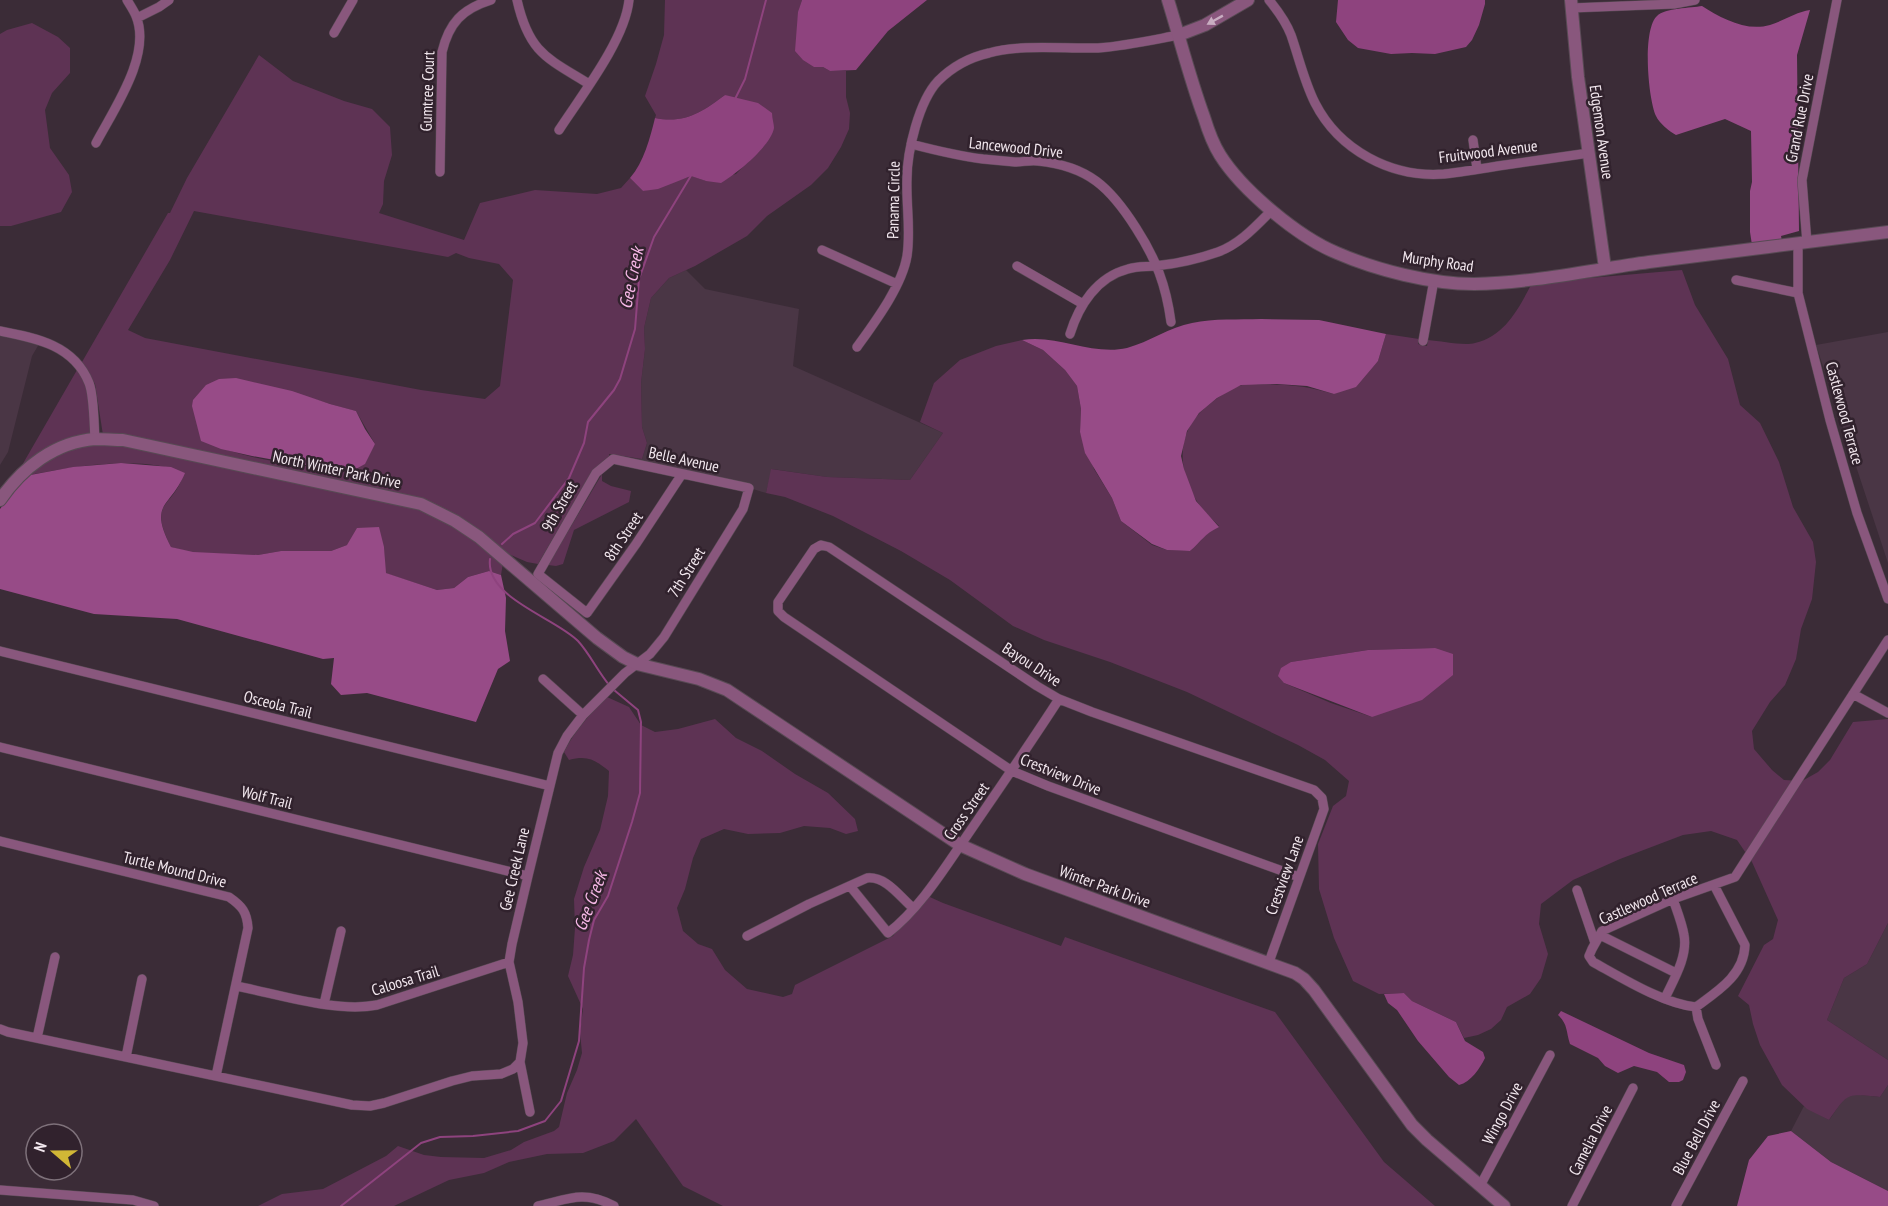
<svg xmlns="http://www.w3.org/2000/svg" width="1888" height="1206" font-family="'PT Sans Narrow',sans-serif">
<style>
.built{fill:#4a3645}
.green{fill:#5e3354;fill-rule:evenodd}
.forest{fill:#974b87}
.water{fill:#8e437e}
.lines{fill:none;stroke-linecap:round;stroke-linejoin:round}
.stream{stroke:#8e437e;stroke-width:2}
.minor-casing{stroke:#584a54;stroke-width:10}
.tertiary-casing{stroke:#584a54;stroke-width:14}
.minor{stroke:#89577d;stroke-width:9}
.tertiary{stroke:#89577d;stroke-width:12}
.oneway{fill:#c8adc1}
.labels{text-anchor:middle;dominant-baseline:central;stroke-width:5;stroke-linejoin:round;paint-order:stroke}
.street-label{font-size:16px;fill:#f2e7ee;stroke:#31222d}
.water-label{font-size:18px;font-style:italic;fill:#f7b8e7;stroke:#31222d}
</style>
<rect width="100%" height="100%" fill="#3b2c37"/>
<path class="built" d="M686 270 705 289 799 309 793 366 943 433 910 480 827 477 772 469 766 493 753 489V485L632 458 642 459 647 443 642 427 641 383 645 349 644 328 651 298 669 278Z
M1888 332V563L1816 345Z
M0 335 39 344 32 356 8 452 0 465Z
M1888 923V1060L1827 1020 1844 978 1867 964Z
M1888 1085V1191L1831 1162 1791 1131 1804 1106 1829 1120 1843 1100 1852 1094 1880 1097Z"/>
<path class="green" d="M665 0H802C792 29 802 41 814 67H823L830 71H846V97L850 113 849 129 841 147 828 168 811 185 767 216 747 236 695 266 669 278 651 298 644 328 645 349 641 383 642 427 647 443 642 459 609 454V456L593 470 538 564 527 562 506 553 457 517 103 435 95 384 82 362 168 213H170L187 178 259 55 293 81 344 101 372 109 390 127 392 155 384 181 383 204 379 213 464 240 480 203 535 190 597 194 621 188 630 178 643 191 692 176 706 181 736 174 767 142 725 95C702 112 685 124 655 118L656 115 645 96 656 64 664 35ZM194 211 448 257 456 253 469 258 499 264 513 280 500 386 485 399 421 390 145 338 128 330 170 260ZM270 387C299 393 327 404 356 411L375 444 352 471C302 466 248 461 201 440Z
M32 23 58 37 70 48V73L52 93 45 110 50 148 69 175 72 192 61 212 11 226H0V34L7 30Z
M1682 270 1695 305 1728 359 1740 405 1760 423 1779 462 1793 507 1813 542 1816 562 1812 599 1801 629 1796 659 1785 685 1770 702 1752 731 1754 749 1772 770 1784 780 1802 781 1818 772 1830 760 1853 722 1888 719V923L1867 964 1844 978 1827 1020 1888 1060V1085L1880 1097C1846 1094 1849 1092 1829 1120L1807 1109 1782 1085 1760 1045 1753 1024 1749 1005 1738 996 1764 945 1773 939 1778 920 1752 862 1737 840 1711 831 1683 835 1620 859 1573 880 1541 904 1539 924 1548 954 1541 978 1530 994 1507 1007 1501 1020 1491 1029 1478 1035 1464 1038 1456 1022 1412 1001 1404 993 1379 994 1353 981 1334 938 1319 889 1318 844 1333 806 1346 796 1349 781 1325 760 1298 745 1187 692 1110 662 1044 640 1013 626 950 580 901 551 833 516 785 497 766 493 771 469 827 477 910 480 943 433 920 422 934 383 960 360 996 346 1022 340 1043 350 1065 370 1077 386 1081 409 1080 432 1094 469 1112 498 1121 521 1152 545 1167 550 1190 551C1201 542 1205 533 1219 526 1211 518 1201 509 1195 498 1177 467 1177 431 1206 407 1216 399 1230 388 1242 385 1248 384 1255 385 1261 385 1289 384 1306 386 1334 394L1378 361 1386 334 1419 339 1418 344 1427 346 1428 340C1441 341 1464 346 1475 343 1505 336 1519 308 1532 283ZM1435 648 1372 717 1331 703 1284 683 1291 662 1368 650Z
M77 370 86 385 94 435 21 467Z
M100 443 123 444 420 508 452 524 503 563 501 575 489 571 468 577 454 588 437 590 385 573 384 547 347 545 331 551H281L258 555 193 553 171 547C147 499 173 510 184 473 142 454 69 467 25 476 52 457 67 448 100 443Z
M602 474V481L611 486 631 491 629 502 574 530 563 564 556 566 548 565Z
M607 697 629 707 641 725 655 732 678 729 715 719 736 738 762 751 795 774 828 793 855 819 858 831 846 834 830 828 804 826 780 833 748 834 724 829 701 839 693 858 685 889 677 908 683 931 698 944 712 949 725 970 747 989 783 997 792 994 795 985 893 936 921 893 943 903 1061 946 1065 937 1275 1012 1384 1162 1435 1206H723L683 1186 636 1119 614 1141 583 1153 547 1154 509 1162 484 1173 449 1180 394 1206H258L282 1194 323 1189 386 1156 398 1146 424 1155 441 1157 484 1158 511 1150 524 1142 554 1131 559 1127 567 1093 577 1070 582 1053 580 1032 583 1009 568 976 573 955 575 928 574 899 584 867 600 830 608 796 609 771C595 760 588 755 569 760L564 752C575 730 590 714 607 697Z"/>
<path class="forest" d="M1702 6C1721 18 1746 32 1770 25 1783 21 1796 12 1810 10L1797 55 1799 231 1781 236 1782 241 1752 245 1750 232V191L1752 182 1751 131 1725 119 1676 135C1670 132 1659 123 1656 116 1648 98 1642 30 1657 16 1665 8 1691 8 1702 6Z
M1261 319 1319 320 1386 334 1378 361 1356 387 1334 394 1307 386 1277 384 1241 385 1217 398 1199 413 1187 431 1181 456 1184 469 1196 501 1219 527C1204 534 1202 541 1190 551L1167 550 1152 544 1121 521 1112 498 1085 453 1080 432 1081 409 1077 386 1065 370 1043 350 1022 340C1058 334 1092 356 1127 348 1149 342 1170 327 1192 323 1214 318 1239 320 1261 319Z
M236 378 292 391 330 404 356 411 365 429 375 444 365 464 352 471 291 463 252 456 221 449 201 441 192 406 193 400 206 385 219 379Z
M121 463 171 467 185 473C170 509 148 502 171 547L193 552 258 555 281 551H331L347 545 357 528 379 527 384 547 386 573 437 590 454 588 468 577 489 571 501 575 506 598 505 631 510 661 498 669 476 722 367 693 341 695 331 684 334 658 323 659 177 619 94 614 0 589V509L25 476 73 467Z
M1791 1131 1831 1162 1888 1191V1206H1737L1749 1160 1768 1136Z"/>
<path class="water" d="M802 0H927L888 31 856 70 830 71 823 67H814L803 60 795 51 798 12Z
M1338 0H1485V4L1479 25 1472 40 1466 47 1435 54 1412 53 1391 54 1358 48 1348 40 1336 22Z
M725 95 758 103 772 113C772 118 774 124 774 128 771 146 736 174 721 183L706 181 691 176 658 189 643 191 630 178C644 162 650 138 655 118 685 124 702 112 725 95Z
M1435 648 1453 654V675L1422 700 1372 717 1284 683 1278 676 1281 668 1291 662 1368 650Z
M1404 993 1412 1001 1456 1022 1465 1041 1483 1052 1485 1058C1480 1068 1471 1082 1459 1085L1449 1077 1418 1041 1397 1010 1388 1003 1384 994Z
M1561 1011 1649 1053 1684 1065 1686 1072 1683 1080 1679 1082H1669L1657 1072 1634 1066 1618 1073 1605 1066 1598 1058 1570 1044C1566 1032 1568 1024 1558 1015Z"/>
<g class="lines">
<path class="stream" d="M735 99 745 79 766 0
M502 544 513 534 535 523 569 478 584 443 588 422 614 390 620 379 635 329 639 279 654 237 692 174
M490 559C485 598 556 618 578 641 590 654 598 672 610 686
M341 1206 421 1143 440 1137 473 1136 518 1131 545 1121 561 1101 579 1041 584 968 589 940 594 920 608 896 632 822 640 793 641 722 638 710 614 690"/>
<g class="minor-casing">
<path id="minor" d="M517 0C529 53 547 58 589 84
M1269 0C1278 11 1286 22 1291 35 1299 58 1304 81 1315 103 1339 150 1391 178 1444 174 1462 172 1480 169 1498 166 1528 162 1559 157 1589 153
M1571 8 1674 4 1695 0
M137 18 159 7 169 0
M334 33 353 0
M559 130C581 96 625 40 629 0
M1473 140 1477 169
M96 143C114 109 152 55 136 16 134 11 130 5 127 0
M911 144C934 150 958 156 983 159 993 160 1004 161 1015 162 1023 162 1030 160 1038 161 1088 166 1110 187 1136 228 1156 259 1166 285 1171 322
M440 172 442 52C449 23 462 9 491 0
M1798 243V293
M1807 243 1802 180 1837 0
M822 250 897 284
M1017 266 1083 304
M1736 280 1798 293 1830 420 1857 513 1888 599
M0 331C36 338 74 345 89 383 94 395 94 426 95 439
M1070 334C1079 305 1097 277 1128 269 1137 266 1147 267 1155 266 1176 264 1198 259 1218 252 1240 244 1256 226 1272 210
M1423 341 1434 280
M857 347C875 322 902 286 907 256 911 230 906 205 907 179 907 151 919 101 938 81 952 67 971 57 989 53 1021 44 1064 49 1098 48 1125 46 1152 40 1179 35
M0 651 550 786
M543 679 583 715
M1853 694 1888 713
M0 747 528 876
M0 841 229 897C242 906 247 912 248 928L216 1076
M1714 885 1745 945C1744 975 1718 991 1696 1007 1664 1004 1622 978 1593 962L1589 956 1592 949 1602 931 1673 899 1735 877 1888 640
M850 886 888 933C919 909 942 872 964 840 996 793 1028 747 1059 699
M1577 890 1595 943
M1600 935 1676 973
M747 936 809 904 867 878C886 876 900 897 913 908
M1269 962 1324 809 1322 798 1314 790 1092 712 1059 699 1037 686 829 547 821 545 814 549 778 602V611L784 617 1012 771 1048 786 1299 877
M236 986C278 994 336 1013 377 1005L509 962
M1665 998C1674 979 1688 956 1684 935 1682 923 1677 911 1673 899
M324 1004 341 931
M1696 1007 1698 1019 1716 1065
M0 1029 8 1032 352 1105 370 1106 384 1103 452 1081 472 1076 501 1074 513 1069 520 1062
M37 1038 55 957
M126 1057 142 979
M530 1112 520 1062 523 1043 518 1002 509 962 512 944 528 876 558 753 567 736 583 715 625 673 650 654 664 637 743 509 749 488 613 459 596 473 538 574 587 613 636 544 682 474
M1480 1186 1550 1055
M0 1190 133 1200 154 1206
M538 1206C568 1199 584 1190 614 1206
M1572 1206 1633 1088
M1676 1206 1743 1081"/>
</g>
<g class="tertiary-casing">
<path id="tertiary" d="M1168 0C1180 39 1190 79 1204 117 1208 130 1213 144 1220 155 1242 190 1298 237 1337 253 1376 270 1431 284 1474 284 1532 283 1591 270 1649 262 1729 252 1808 242 1888 232
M1571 0 1578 77 1605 268
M1179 35 1205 25 1248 0
M0 500C22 468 55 442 95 439 104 439 114 440 123 440L421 504 455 521 479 537 597 638 623 657 637 664 699 679 727 690 960 845 1025 874 1295 973 1304 979 1314 990 1412 1125 1427 1140 1504 1206"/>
</g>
<use href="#minor" class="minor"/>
<use href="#tertiary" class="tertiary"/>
</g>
<defs><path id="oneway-solid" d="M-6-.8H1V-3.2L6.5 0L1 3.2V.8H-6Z" transform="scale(1.5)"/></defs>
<use class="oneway" href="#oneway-solid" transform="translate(1215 20) rotate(151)"/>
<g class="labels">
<g class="street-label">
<text transform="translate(427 91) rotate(-88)">Gumtree Court</text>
<text transform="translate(1799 118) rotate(-79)">Grand Rue Drive</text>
<text transform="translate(1602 132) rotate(82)">Edgemon Avenue</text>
<text transform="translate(1016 147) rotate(6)">Lancewood Drive</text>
<text transform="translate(1488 151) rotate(-7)">Fruitwood Avenue</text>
<text transform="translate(893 200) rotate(-89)">Panama Circle</text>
<text transform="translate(1438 261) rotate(8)">Murphy Road</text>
<text transform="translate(1845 413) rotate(75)">Castlewood Terrace</text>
<text transform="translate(684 459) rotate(12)">Belle Avenue</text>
<text transform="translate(337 469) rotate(12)">North Winter Park Drive</text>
<text transform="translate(559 506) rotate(-60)">9th Street</text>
<text transform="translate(623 536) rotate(-56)">8th Street</text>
<text transform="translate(686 572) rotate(-58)">7th Street</text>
<text transform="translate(1032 664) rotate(33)">Bayou Drive</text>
<text transform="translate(278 704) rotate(14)">Osceola Trail</text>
<text transform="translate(1061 774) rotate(22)">Crestview Drive</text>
<text transform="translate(267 797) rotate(14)">Wolf Trail</text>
<text transform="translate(966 811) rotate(-55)">Cross Street</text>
<text transform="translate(175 869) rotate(14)">Turtle Mound Drive</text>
<text transform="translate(514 869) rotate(-77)">Gee Creek Lane</text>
<text transform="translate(1284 875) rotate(-70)">Crestview Lane</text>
<text transform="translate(1105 886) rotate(20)">Winter Park Drive</text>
<text transform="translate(1648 898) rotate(-24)">Castlewood Terrace</text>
<text transform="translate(405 980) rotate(-17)">Caloosa Trail</text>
<text transform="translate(1502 1113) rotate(-62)">Wingo Drive</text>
<text transform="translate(1696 1137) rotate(-62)">Blue Bell Drive</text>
<text transform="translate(1590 1140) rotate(-63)">Camelia Drive</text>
</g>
<g class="water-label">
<text transform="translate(631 278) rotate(-78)">Gee Creek</text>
<text transform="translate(590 901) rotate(-69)">Gee Creek</text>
</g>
</g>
<g transform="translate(54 1152) rotate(290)"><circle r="28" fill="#31222d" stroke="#7e717a" stroke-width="1.5"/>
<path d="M0-4.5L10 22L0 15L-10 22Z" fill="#d1b736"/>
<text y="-9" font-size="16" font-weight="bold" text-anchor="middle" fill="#f2e7ee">N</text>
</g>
</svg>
